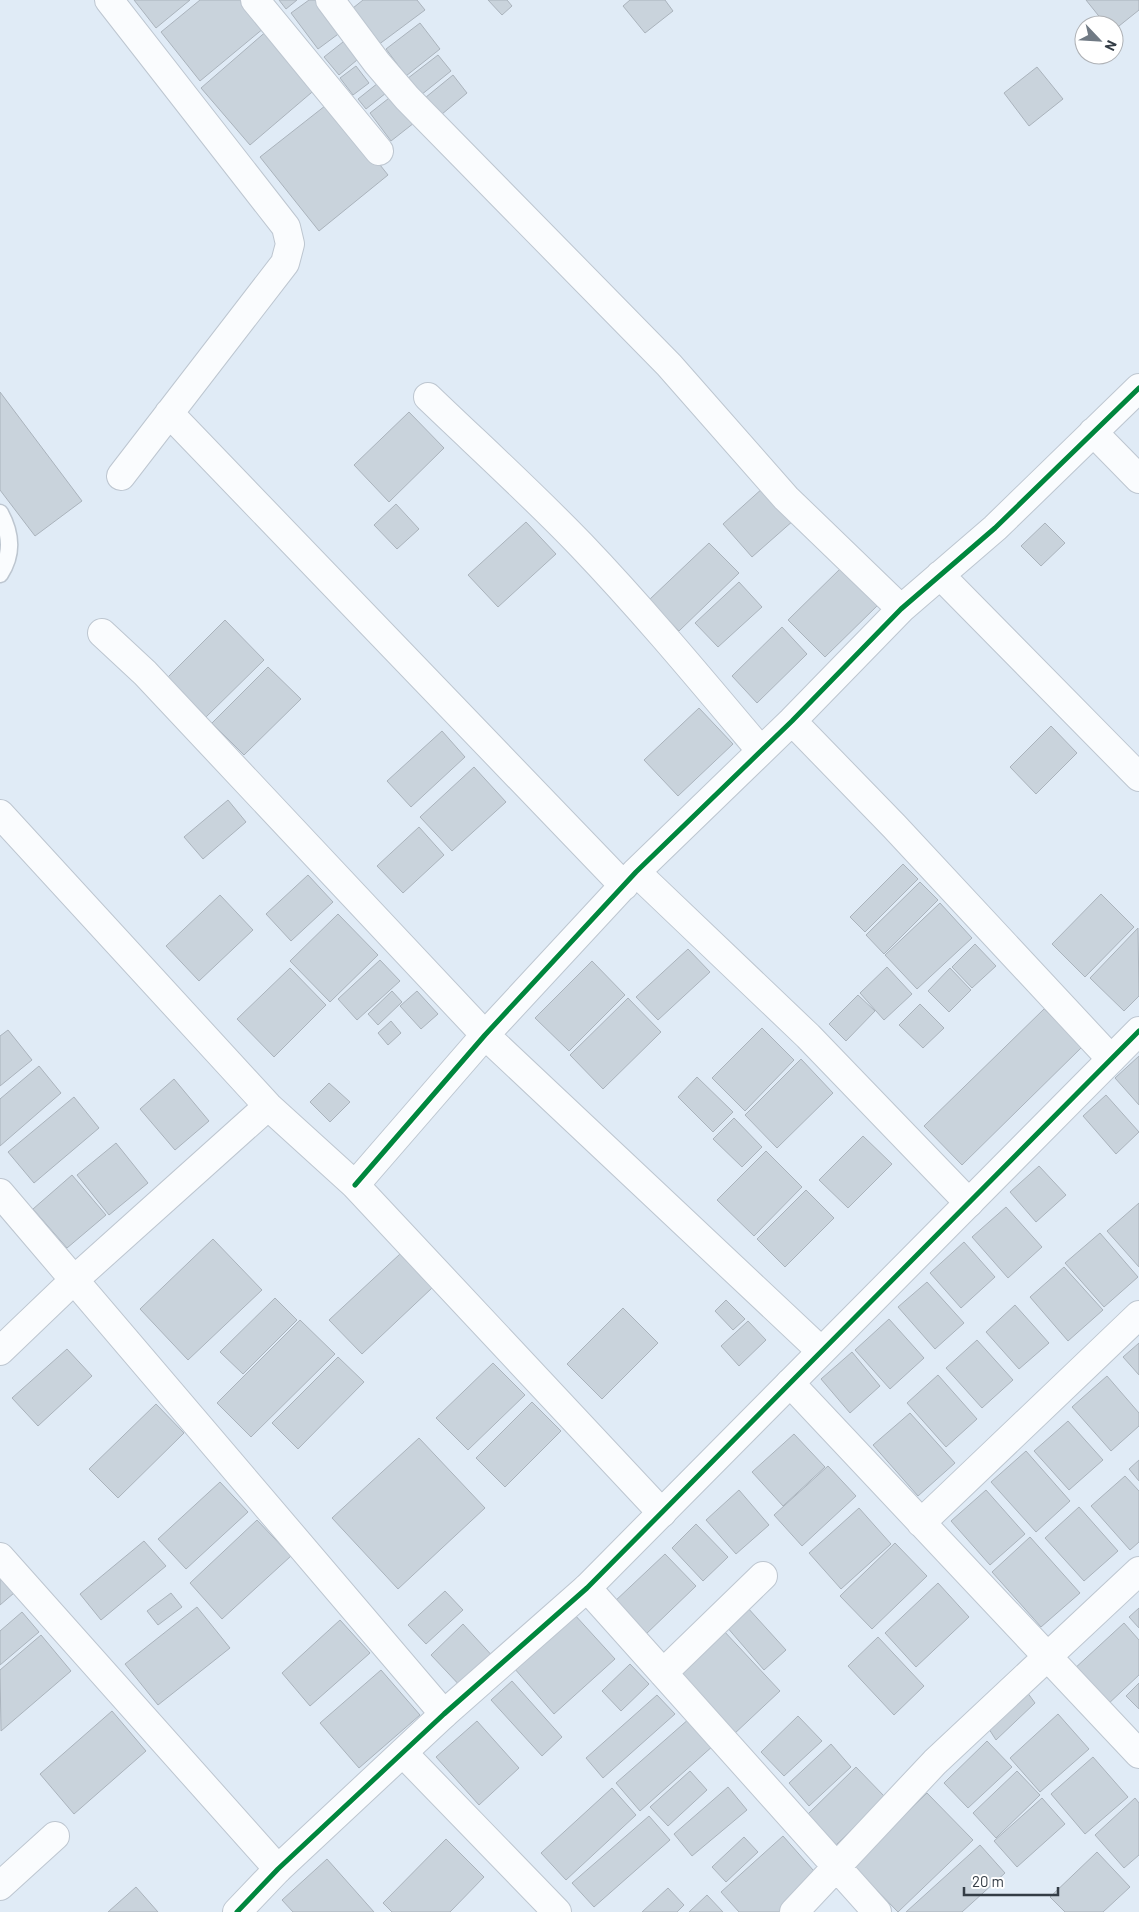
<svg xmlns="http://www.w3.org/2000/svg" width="1139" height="1912" font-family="Barlow,sans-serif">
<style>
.building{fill:#c9d3dc;stroke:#aab3bc}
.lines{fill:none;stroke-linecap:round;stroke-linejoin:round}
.lane-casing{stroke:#bdc6d0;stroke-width:19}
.street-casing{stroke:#bdc6d0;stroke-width:30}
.secondary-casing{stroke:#bdc6d0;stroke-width:30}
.lane{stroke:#fafcfe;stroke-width:16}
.street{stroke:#fafcfe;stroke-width:28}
.secondary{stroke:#fafcfe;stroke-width:28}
.cycleway-casing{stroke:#fff;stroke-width:8}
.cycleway{stroke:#00873e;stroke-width:5}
</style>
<rect width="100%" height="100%" fill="#e0ebf6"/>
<path class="building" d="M134 0H190L156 28Z
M200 0H251L270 23 200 81 161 32Z
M279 0H297L286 9Z
M309 0H319L341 32 318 49 291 13Z
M363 0H417L425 10 374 48 348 12Z
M488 0H507L512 6 502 15Z
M630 0H665L673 11 645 33 623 6Z
M1086 0H1139V10L1114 30V25H1106Z
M420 23 440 49 406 76 386 49Z
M269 29 318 87 250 145 201 88Z
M348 38 363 55 339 75 324 57Z
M438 55 451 71 416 99 403 82Z
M356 66 369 83 353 95 340 78Z
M1037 67 1063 99 1029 126 1004 93Z
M453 75 467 93 435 120 420 102Z
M383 79 391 89 366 109 358 99Z
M398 91 419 119 391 141 370 113Z
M330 102 388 175 319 231 260 157Z
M0 392 82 501 35 536 0 490Z
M409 412 444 448 389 502 354 465Z
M764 487 794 520 752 557 723 524Z
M396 504 419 529 397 549 374 525Z
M526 522 556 554 498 607 468 575Z
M1045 523 1065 543 1041 566 1021 546Z
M709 543 739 573 679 631 649 600Z
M842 567 879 604 825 657 788 620Z
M739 582 762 607 718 647 695 623Z
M225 620 264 660 206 717 168 677Z
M782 627 807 654 757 703 732 676Z
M268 667 301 699 244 755 212 723Z
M699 708 733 744 678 796 644 760Z
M1051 726 1077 753 1036 794 1010 767Z
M442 731 465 757 411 807 387 781Z
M474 767 506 802 452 851 420 817Z
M228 800 246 822 203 859 184 837Z
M419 827 444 855 403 893 377 866Z
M903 864 918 879 865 932 850 917Z
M308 875 333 902 291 941 266 914Z
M920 882 938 900 884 954 866 935Z
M1101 894 1134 927 1085 977 1052 944Z
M220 895 253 930 199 981 166 946Z
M940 903 972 938 917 989 885 955Z
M338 914 378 955 330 1002 290 961Z
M1138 928 1139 996 1124 1011 1090 978Z
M975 944 996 966 972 988 952 967Z
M688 949 710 972 658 1020 636 997Z
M380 960 400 981 357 1020 338 999Z
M592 961 625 995 569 1051 535 1018Z
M887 967 912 994 884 1020 860 993Z
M290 968 326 1005 274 1057 237 1019Z
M950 968 971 990 949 1012 928 991Z
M392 991 402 1002 378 1025 368 1014Z
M417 991 438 1014 421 1029 400 1006Z
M858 995 875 1011 846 1041 829 1024Z
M628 998 661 1032 603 1089 570 1055Z
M920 1004 944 1028 923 1048 899 1025Z
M1044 1009 1082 1047 962 1165 924 1126Z
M391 1021 401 1033 388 1045 378 1033Z
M762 1028 794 1060 745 1111 712 1078Z
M8 1030 32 1060 0 1086V1036Z
M1139 1056V1105L1115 1078Z
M801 1059 833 1093 777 1148 745 1115Z
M39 1066 61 1093 0 1146V1099Z
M697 1077 733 1112 713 1132 678 1097Z
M174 1079 209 1121 175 1150 140 1109Z
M329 1083 350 1102 330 1122 310 1102Z
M1106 1095 1139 1132 1116 1154 1083 1116Z
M74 1097 99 1128 34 1183 8 1152Z
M734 1118 762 1147 742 1167 713 1139Z
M863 1136 892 1164 848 1208 819 1180Z
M116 1143 148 1183 109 1215 77 1175Z
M766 1151 802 1187 754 1236 717 1200Z
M1039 1166 1066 1195 1036 1222 1010 1192Z
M72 1175 106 1215 67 1248 33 1209Z
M806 1190 834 1218 785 1267 757 1239Z
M1139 1203V1267L1107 1231Z
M1006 1207 1042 1247 1008 1278 972 1237Z
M1100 1233 1138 1277 1104 1307 1065 1263Z
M213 1239 262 1290 188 1360 140 1309Z
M964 1242 995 1277 961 1308 930 1273Z
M400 1254 432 1288 362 1354 329 1320Z
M1064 1267 1103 1310 1068 1341 1030 1297Z
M927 1282 964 1323 935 1349 898 1307Z
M275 1298 297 1320 243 1374 220 1352Z
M726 1300 745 1319 733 1330 715 1311Z
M1015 1305 1049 1343 1019 1369 986 1332Z
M623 1308 658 1343 602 1399 567 1364Z
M889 1319 924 1358 890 1389 855 1350Z
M300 1320 335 1354 251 1437 217 1403Z
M748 1321 766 1340 739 1366 721 1346Z
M977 1340 1013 1380 982 1408 946 1368Z
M1139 1343V1375L1123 1357Z
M67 1349 92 1376 38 1426 12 1398Z
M852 1352 880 1386 850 1413 821 1379Z
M338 1357 364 1382 298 1449 272 1423Z
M493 1363 525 1395 468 1450 436 1418Z
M938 1375 977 1419 946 1447 907 1403Z
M1107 1376 1139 1413V1426L1111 1451 1072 1407Z
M532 1402 561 1431 505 1487 476 1458Z
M156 1404 184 1433 118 1498 89 1469Z
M910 1413 955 1463 918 1496 873 1445Z
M1068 1421 1103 1460 1069 1490 1034 1451Z
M794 1434 825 1467 783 1506 752 1472Z
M419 1438 485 1508 398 1589 332 1518Z
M1026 1451 1070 1501 1036 1532 991 1482Z
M1139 1460V1481L1129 1469Z
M828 1466 856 1496 802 1546 774 1515Z
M1125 1476 1139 1491V1542L1130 1550 1091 1506Z
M220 1482 248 1512 186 1569 158 1539Z
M739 1490 769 1525 736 1554 706 1520Z
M986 1490 1025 1534 990 1565 951 1521Z
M1079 1507 1118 1551 1084 1581 1045 1538Z
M859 1508 891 1544 841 1589 809 1553Z
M257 1520 291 1556 222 1619 190 1583Z
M696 1524 728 1557 703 1581 672 1548Z
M1030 1537 1080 1593 1041 1627 992 1572Z
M144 1541 166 1566 101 1620 80 1594Z
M895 1543 927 1576 872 1629 840 1596Z
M665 1554 696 1586 644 1636 613 1603Z
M0 1577 14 1593 0 1605Z
M938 1583 969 1617 916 1667 885 1633Z
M445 1591 463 1610 426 1644 408 1625Z
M171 1593 182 1607 158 1625 147 1611Z
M197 1607 230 1648 158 1705 125 1664Z
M747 1607 786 1650 764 1670 726 1626Z
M1139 1608V1628L1129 1617Z
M22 1612 39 1632 0 1665V1631Z
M574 1614 615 1659 554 1714 514 1668Z
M340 1620 370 1653 310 1706 282 1673Z
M1124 1623 1139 1640V1675L1106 1706 1073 1670Z
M463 1624 496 1660 464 1690 431 1655Z
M723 1630 780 1691 733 1735 676 1674Z
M41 1635 71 1671 1 1731 0 1670Z
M878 1637 924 1686 894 1715 848 1666Z
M630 1664 649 1684 621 1711 602 1691Z
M381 1670 420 1715 359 1768 320 1723Z
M512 1681 562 1737 542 1756 491 1700Z
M1139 1683V1709L1126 1696Z
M1027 1692 1035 1703 996 1740 987 1726Z
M657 1695 675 1714 603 1778 586 1758Z
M112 1711 146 1751 74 1814 40 1774Z
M1058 1714 1089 1749 1040 1792 1010 1758Z
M798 1716 822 1741 784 1776 761 1752Z
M690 1718 714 1745 640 1811 616 1783Z
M477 1721 519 1768 479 1805 436 1757Z
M987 1741 1012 1767 968 1808 944 1783Z
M831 1744 851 1767 809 1806 789 1783Z
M1093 1757 1128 1797 1085 1834 1051 1794Z
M856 1767 885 1797 836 1845 807 1815Z
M690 1771 707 1790 668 1826 650 1807Z
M1017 1771 1040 1795 996 1838 973 1813Z
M728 1787 747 1810 692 1856 674 1834Z
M612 1788 636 1815 566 1880 541 1853Z
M927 1793 973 1840 898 1912 853 1866Z
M1042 1798 1065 1824 1017 1867 994 1841Z
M1135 1798 1139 1803V1855L1124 1868 1095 1835Z
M649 1816 670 1840 594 1907 572 1883Z
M783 1836 821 1879 785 1912H739L721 1892Z
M744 1837 758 1852 726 1882 712 1867Z
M446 1839 484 1877 450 1912H392L383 1903Z
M980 1845 1005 1873 962 1912H906Z
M1097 1852 1130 1887 1103 1912H1065L1050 1897Z
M327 1859 374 1912H293L282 1900Z
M136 1887 158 1912H108Z
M668 1888 684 1905 677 1912H642Z
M707 1895 723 1912H689Z"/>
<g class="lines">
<g class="lane-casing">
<path id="lane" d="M0 513C11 533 13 554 0 574"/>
</g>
<g class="street-casing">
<path id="street" d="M109 0 286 227 290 244 285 263 121 476
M255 0 379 151
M330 0 377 63 407 98 669 365 786 498 901 609
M428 397C479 446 532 494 581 545 644 611 702 681 761 751
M169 413 624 886
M1093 432 1139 479
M940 575 1139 777
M102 633 145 673 485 1035 821 1351
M792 721 894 826 1111 1059
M0 814 268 1106 355 1185 662 1513
M636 872 808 1036 969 1203
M355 1185 485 1035 636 872 792 721 901 609 995 528 1139 388
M0 1193 444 1714
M0 1351 73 1281 268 1106
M790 1383 1139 1754
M921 1523 1139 1315
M0 1557 278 1869
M587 1588 877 1912
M663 1673 763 1576
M403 1753 557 1912
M0 1886 55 1836
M794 1912 935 1762 1139 1571"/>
</g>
<g class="secondary-casing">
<path id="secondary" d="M237 1912 278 1869 444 1714 587 1588 1139 1031"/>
</g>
<use href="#lane" class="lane"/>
<use href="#street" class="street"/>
<use href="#secondary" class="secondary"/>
<g class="cycleway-casing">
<path id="cycleway" d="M355 1185 485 1035 636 872 792 721 901 609 995 528 1139 388
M237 1912 278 1869 444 1714 587 1588 1139 1031"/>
</g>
<use href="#cycleway" class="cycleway"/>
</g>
<g transform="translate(1099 40) rotate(115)"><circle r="24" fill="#ffffff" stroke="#aeb1b5"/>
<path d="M0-4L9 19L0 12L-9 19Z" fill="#707a84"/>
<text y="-8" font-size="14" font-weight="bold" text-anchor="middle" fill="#343d46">N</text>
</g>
<path d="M964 1887v8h94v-8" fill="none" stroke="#343d46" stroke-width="2.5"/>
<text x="972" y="1887" font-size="15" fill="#343d46" stroke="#ffffff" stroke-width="4" paint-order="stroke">20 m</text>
</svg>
